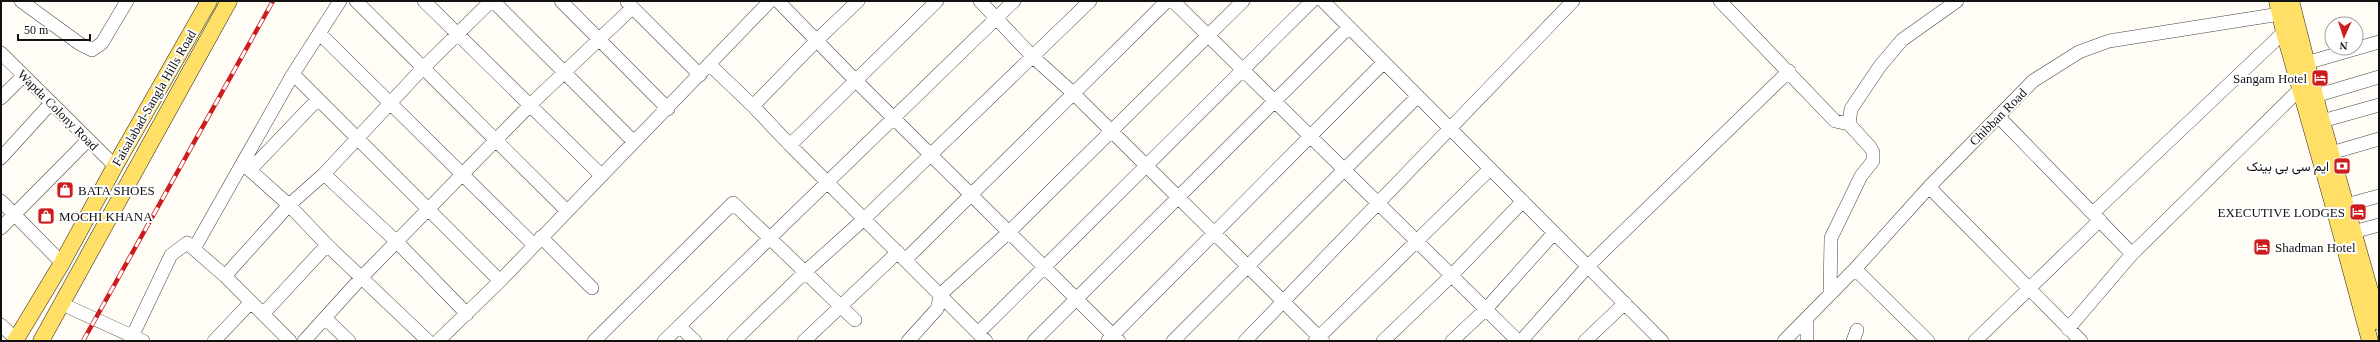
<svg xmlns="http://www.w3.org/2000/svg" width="2380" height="342" font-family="'Times New Roman',Vazirmatn,serif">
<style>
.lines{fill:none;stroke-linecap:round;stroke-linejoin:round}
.minor-casing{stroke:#444;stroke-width:14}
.major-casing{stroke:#222;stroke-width:17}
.minor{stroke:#fff;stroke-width:13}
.major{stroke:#ffdf65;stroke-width:16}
.rail-casing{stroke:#cd1c1e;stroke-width:4.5}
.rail{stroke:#fff;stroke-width:3;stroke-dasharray:9;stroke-linecap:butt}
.labels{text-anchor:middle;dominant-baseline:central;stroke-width:4;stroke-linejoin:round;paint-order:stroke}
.poi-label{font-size:13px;fill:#111;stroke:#fff;text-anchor:end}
.street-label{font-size:13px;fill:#111;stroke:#fff}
</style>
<rect width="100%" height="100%" fill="#fffdf5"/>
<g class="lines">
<g class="minor-casing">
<path id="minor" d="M21 1 80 44 92 50 102 43 127 1
M356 1 566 210
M424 1 601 175
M493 1 634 142
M561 1 668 109
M778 1 856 81 1119 341
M980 1 1032 56 1073 93 1323 341
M1173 1 1518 341
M1323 1 1662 341
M1720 1 1835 121 1849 124 1870 147 1873 152V161L1861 176 1831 238 1830 294
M627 2 700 75
M319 33 534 245
M1 53 115 166
M2306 63 2379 42
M709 64 753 106 790 145 986 341
M293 74 500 281
M2315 96 2379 77
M1 98 23 76
M753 106 817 40 858 1
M1998 116 2132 254
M2322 121 2379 105
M1849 124 1851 109 1880 66 1902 40 1957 1
M790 145 937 1
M2331 153 2379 139
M1 158 51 103
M243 164 289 205 327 245 428 341
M250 170 318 99
M324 174 397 242 467 314
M1929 187 2081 341
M1 201 62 263
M2346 205 2379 196
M2093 213 2284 32
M1 228 88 140
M2353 232 2379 225
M541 237 592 288
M195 247 293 74 340 1
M905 260 1167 1
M1855 269 1928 341
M225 276 289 205 324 174 422 69 491 1
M62 304 143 341
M263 314 327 245
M326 319 349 341
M1 325 16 339
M679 326 695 341
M2068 329 2132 254 2300 89
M978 333 1312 1
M1108 340 1384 62
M130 341 171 255 187 243 225 276 290 341
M214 341 251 302
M304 341 361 278 530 105 632 8
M438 341 500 281 770 1
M594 341 733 203 855 320
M664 341 1014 1
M734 341 804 273 864 219 1090 1
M804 341 898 252
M908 341 937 309 941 294 1009 232 1243 1
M1034 341 1349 27
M1173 341 1418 96
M1245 341 1573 1
M1315 341 1490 169
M1383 341 1452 275 1523 201
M1452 341 1486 309 1554 233
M1521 341 1588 266 1789 71
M1585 341 1625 303
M1784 341 1855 269 1929 187 2033 81 2079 52 2109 41 2280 14
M1807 341V318
M1853 341 1857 330
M1975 341 2100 220"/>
</g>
<g class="major-casing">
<path id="major" d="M2277 1 2284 32 2333 204 2370 341
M2291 1 2319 111 2379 322
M15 341 62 263 115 166 209 1
M41 341 229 1"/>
</g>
<use href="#minor" class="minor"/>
<use href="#major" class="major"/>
<g class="rail-casing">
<path id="rail" d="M83 341 273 1"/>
</g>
<use href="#rail" class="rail"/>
</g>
<defs>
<g id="hotel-square" transform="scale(0.9)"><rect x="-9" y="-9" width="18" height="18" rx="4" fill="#cd1c1e" stroke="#fff"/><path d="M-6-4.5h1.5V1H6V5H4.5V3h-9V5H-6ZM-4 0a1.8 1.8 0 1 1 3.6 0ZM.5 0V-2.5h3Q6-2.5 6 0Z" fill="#fff"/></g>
<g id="bank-square" transform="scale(0.9)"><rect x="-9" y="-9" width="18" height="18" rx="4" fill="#cd1c1e" stroke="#fff"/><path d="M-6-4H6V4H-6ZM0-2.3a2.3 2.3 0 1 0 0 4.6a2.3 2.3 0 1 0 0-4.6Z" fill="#fff"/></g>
<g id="shop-square" transform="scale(0.9)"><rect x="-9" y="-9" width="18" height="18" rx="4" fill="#cd1c1e" stroke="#fff"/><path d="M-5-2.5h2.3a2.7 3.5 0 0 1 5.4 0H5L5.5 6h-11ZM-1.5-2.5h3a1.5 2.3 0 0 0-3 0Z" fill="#fff"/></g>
</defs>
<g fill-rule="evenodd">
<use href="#hotel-square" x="2320" y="78"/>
<use href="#bank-square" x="2342" y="166"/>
<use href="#shop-square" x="65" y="190"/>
<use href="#hotel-square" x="2358" y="212"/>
<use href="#shop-square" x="46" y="216"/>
<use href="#hotel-square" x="2262" y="247"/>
</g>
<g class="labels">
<g class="poi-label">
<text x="2307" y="78">Sangam Hotel</text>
<text x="2329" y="166">ایم سی بی بینک</text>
<text x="78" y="190" text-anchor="start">BATA SHOES</text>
<text x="2345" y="212">EXECUTIVE LODGES</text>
<text x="59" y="216" text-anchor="start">MOCHI KHANA</text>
<text x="2275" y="247" text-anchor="start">Shadman Hotel</text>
</g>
<g class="street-label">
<text transform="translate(154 98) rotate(-60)">Faisalabad-Sangla Hills Road</text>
<text transform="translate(58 110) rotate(45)">Wapda Colony Road</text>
<text transform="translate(1998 117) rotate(-45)">Chibban Road</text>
</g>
</g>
<rect width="2380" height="342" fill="none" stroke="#111111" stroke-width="4"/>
<g transform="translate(2344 36) rotate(183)"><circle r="19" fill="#ffffff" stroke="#a0a0a0"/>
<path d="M0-3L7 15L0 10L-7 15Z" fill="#cd1c1e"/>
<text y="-6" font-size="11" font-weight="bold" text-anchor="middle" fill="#111111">N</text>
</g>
<path d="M18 34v6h72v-6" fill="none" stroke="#111111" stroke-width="2"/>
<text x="24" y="34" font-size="12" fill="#111111" stroke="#ffffff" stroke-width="3" paint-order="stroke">50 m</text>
</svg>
